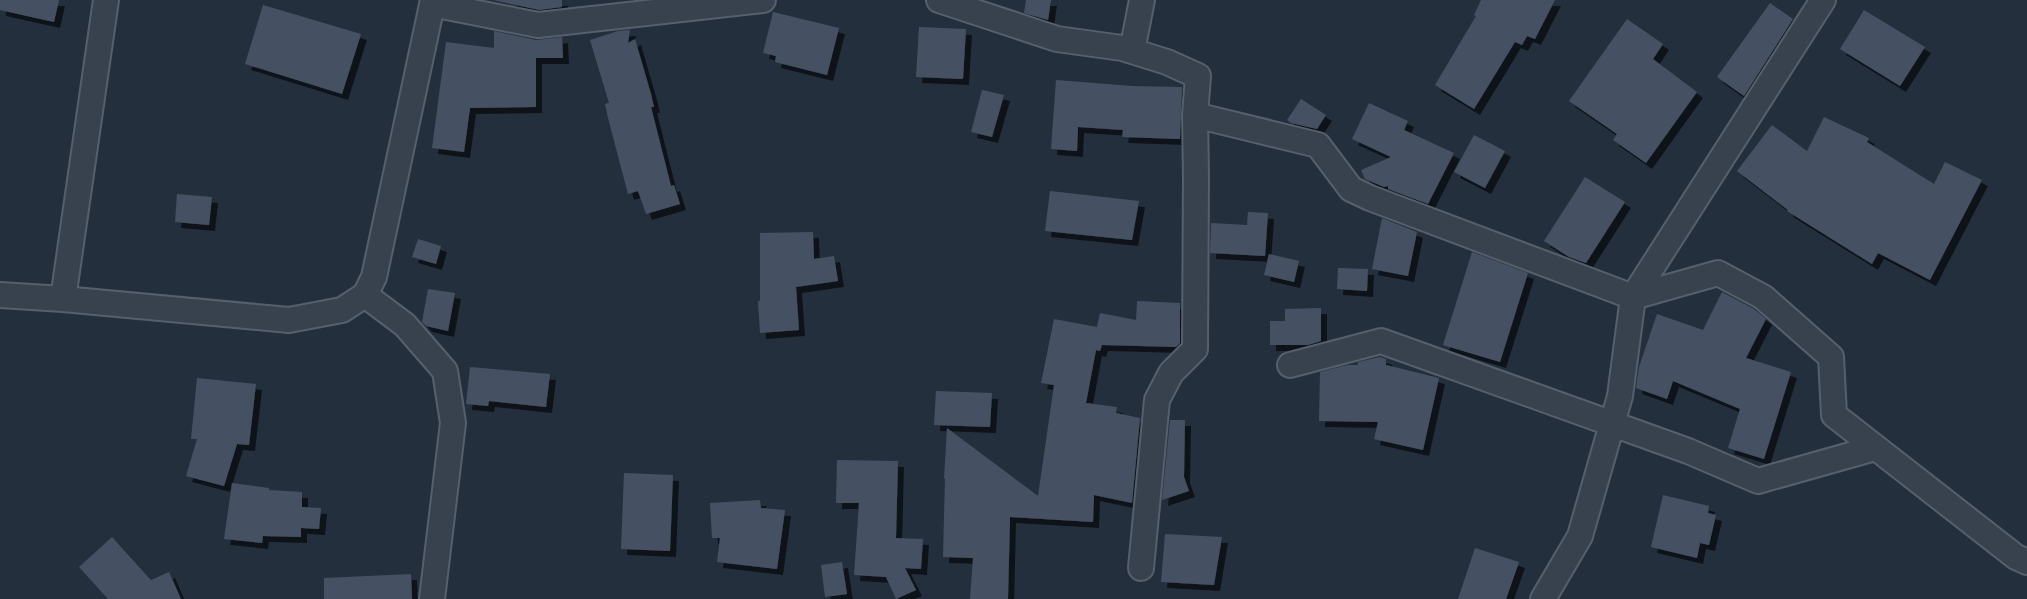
<svg xmlns="http://www.w3.org/2000/svg" width="2027" height="599" font-family="'DejaVu Sans',sans-serif">
<style>
.building{fill:#455162;filter:url(#shadow)}
.lines{fill:none;stroke-linecap:round;stroke-linejoin:round}
.minor-casing{stroke:#565f6c;stroke-width:28}
.minor{stroke:#38414e;stroke-width:24}
</style>
<defs>
<filter id="shadow"><feDropShadow dx="6" dy="6" stdDeviation="0" flood-color="#0009"/></filter>
</defs>
<rect width="100%" height="100%" fill="#242f3e"/>
<path class="building" d="M0 0H59L54 22 0 10Z
M493 0H562V7L539 10Z
M1026 0H1051L1048 20 1024 13Z
M1481 0H1555L1535 39 1527 36 1522 45 1515 42 1474 109 1435 85 1476 16 1474 15Z
M1770 3 1793 19 1744 96 1717 77Z
M263 5 361 34 342 94 245 64Z
M1864 10 1925 47 1900 86 1840 49Z
M773 12 839 28 827 75 775 62 776 56 763 53Z
M1627 19 1663 44 1653 59 1697 92 1646 163 1613 140 1617 134 1569 101Z
M919 27 966 29 963 79 916 77Z
M630 30 628 43 635 39 651 94 654 107H651L671 186 674 185 680 204 646 214 638 191 628 194 608 118 605 104 609 103 590 40 618 31Z
M494 31 536 40 562 37 563 58H536V107L470 108 464 152 432 148 446 42 494 48Z
M1056 80 1132 86 1182 87 1180 139 1122 137 1123 130 1078 127 1077 151 1051 149Z
M982 90 1004 95 992 137 971 132Z
M1301 99 1326 115 1317 129 1291 123 1287 120Z
M1369 103 1408 121 1404 130 1454 153 1428 204 1388 189V186L1384 187 1365 179 1361 170 1391 157 1352 139Z
M1824 117 1869 138 1867 142 1934 184 1945 162 1982 180 1930 280 1878 253 1872 264 1787 211 1788 210 1737 171 1772 125 1807 151Z
M1474 135 1505 151 1485 188 1454 172Z
M1585 177 1625 202 1586 263 1569 257 1544 241Z
M1050 191 1139 201 1132 240 1045 231Z
M177 194 212 197 209 225 175 222Z
M1248 212 1268 213 1265 256 1210 253 1211 223 1247 225Z
M1382 218 1417 232 1408 276 1372 269Z
M813 232 814 259 834 256 838 281 796 287 799 330 760 333 758 301H760V233Z
M418 239 441 246 436 264 412 257Z
M1472 252 1528 273 1500 362 1443 345Z
M1269 254 1299 261 1294 282 1264 275Z
M1338 268 1368 269 1367 291 1337 289Z
M428 289 455 293 448 331 426 326 422 322Z
M1722 292 1754 309 1766 319 1746 358 1791 372 1764 459 1728 448 1740 409 1673 381 1667 399 1636 388 1639 367 1657 314 1703 330Z
M1137 301 1180 303V343L1176 347 1102 345 1100 351 1096 350 1086 403 1117 407 1116 413 1140 418 1132 503 1094 495 1093 522 1010 517 1008 599H970L973 558 943 557 945 479 944 478 947 428 1038 496 1054 385 1041 383 1054 319 1097 327 1100 313 1136 320Z
M1321 308V341L1308 345H1270V321H1285V309Z
M1380 357 1386 359V365L1439 378 1423 450 1374 439 1378 422 1319 421 1320 372 1347 365H1358V362Z
M470 367 550 374 546 407 489 401 488 406 466 404Z
M197 378 256 384 249 445 237 444 224 486 186 476 197 439H191Z
M936 391 992 393 990 427 934 425Z
M1170 420H1185L1184 477 1189 491 1162 500Z
M837 460 898 461 896 538 923 539 921 569 905 568 916 590 896 599 886 577 854 575 859 503H836Z
M624 473 673 475 670 551 621 549Z
M232 483 269 488V490L302 492V507L321 508 319 529 301 528V537L263 536 262 543 224 539Z
M1663 495 1709 506 1708 513 1716 515 1709 545 1700 543 1697 558 1651 547Z
M760 500 761 508 785 510 777 569 717 562 720 538H712L710 503Z
M1165 534 1222 537 1214 585 1161 582Z
M112 537 151 580 169 572 181 599H108L79 567Z
M1475 548 1519 562 1506 599H1458Z
M842 562 847 594 825 597 821 565Z
M411 574 412 599H324V578Z"/>
<g class="lines">
<g class="minor-casing">
<path id="minor" d="M939 0 1057 39 1122 48 1167 62 1198 76 1195 115 1196 177 1195 349 1171 373 1157 400 1141 568
M432 4 538 25 763 0
M1132 51 1142 0
M1195 115 1318 145 1351 189 1370 198 1633 297 1718 273 1763 297 1831 357 1834 415 2016 557 2027 562
M0 295 63 299 289 320 342 310 365 295 374 277 433 0
M365 295 405 325 445 371 453 423 432 599
M63 299 106 0
M1290 365 1381 341 1688 451 1758 481 1875 448
M1543 599 1580 536 1620 396 1633 297 1823 0"/>
</g>
<use href="#minor" class="minor"/>
</g>
</svg>
